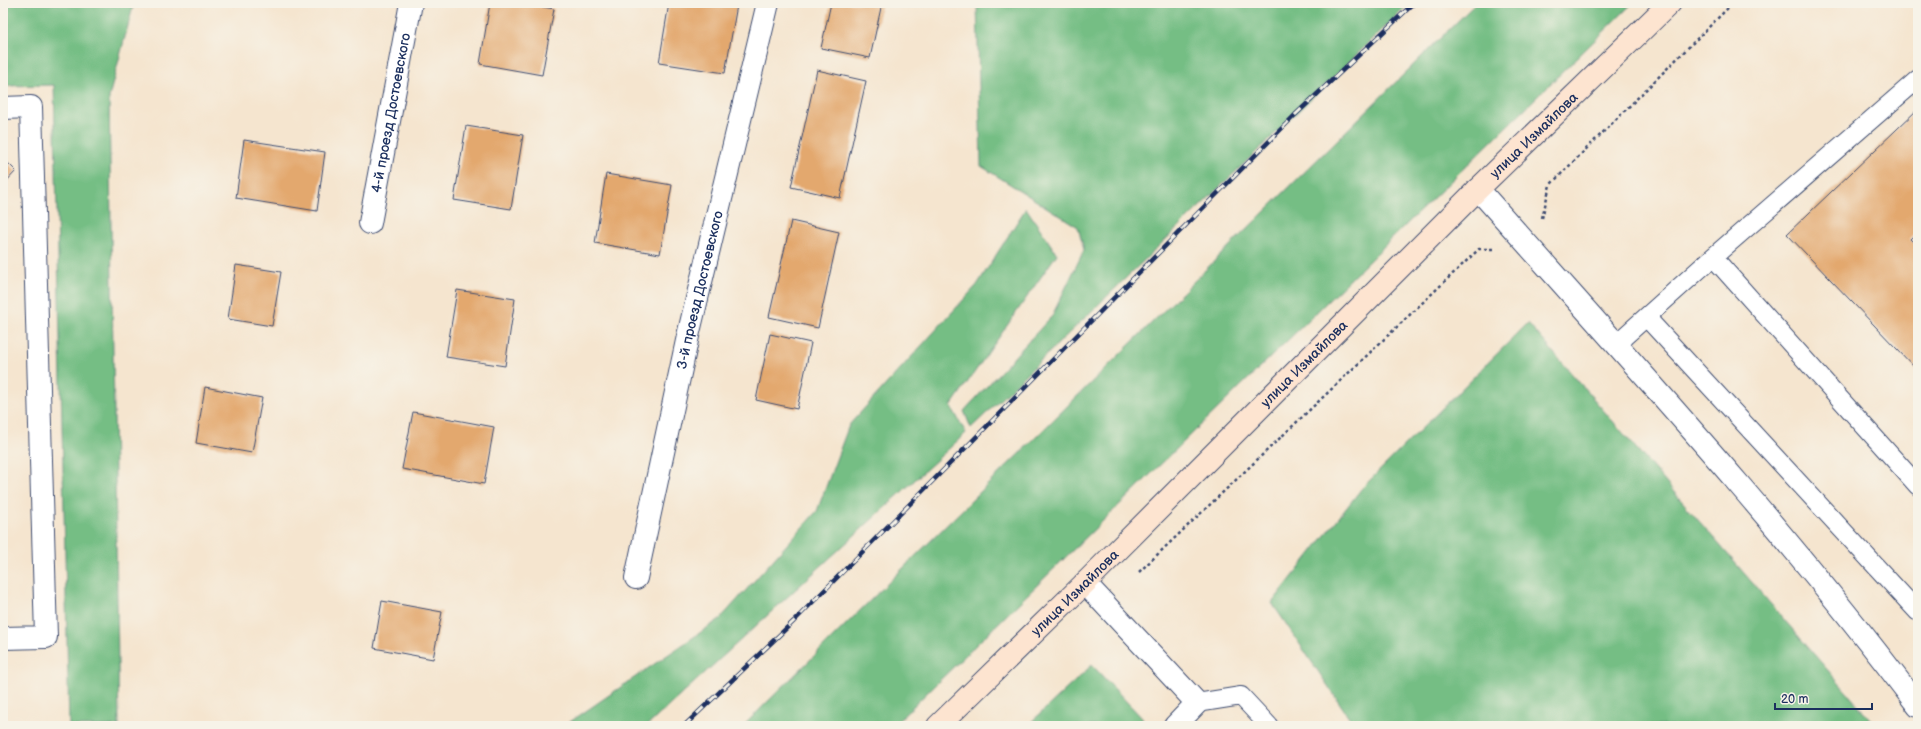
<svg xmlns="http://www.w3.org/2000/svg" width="1921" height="729" font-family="'Balsamiq Sans',sans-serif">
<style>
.forest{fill:#74be84;stroke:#487671}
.building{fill:#e3a86e}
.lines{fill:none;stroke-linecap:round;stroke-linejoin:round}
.service-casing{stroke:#3c4a6f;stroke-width:20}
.minor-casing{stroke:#3c4a6f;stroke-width:24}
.secondary-casing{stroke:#3c4a6f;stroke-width:24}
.path{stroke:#3c4a6f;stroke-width:2.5;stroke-dasharray:3 3;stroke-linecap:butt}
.service{stroke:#fff;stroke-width:18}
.minor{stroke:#fff;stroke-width:22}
.secondary{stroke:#fde4d0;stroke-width:22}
.rail-casing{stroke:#1b2f5e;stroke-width:4.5}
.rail{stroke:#f7f3e8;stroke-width:3;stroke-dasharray:9;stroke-linecap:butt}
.labels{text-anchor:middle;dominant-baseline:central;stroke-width:3.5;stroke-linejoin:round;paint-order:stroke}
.street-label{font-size:14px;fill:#1b2f5e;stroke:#f7f3e8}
</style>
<rect width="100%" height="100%" fill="#f7f3e8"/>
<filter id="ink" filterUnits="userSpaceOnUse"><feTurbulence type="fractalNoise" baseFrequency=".025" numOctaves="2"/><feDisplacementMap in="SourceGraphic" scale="8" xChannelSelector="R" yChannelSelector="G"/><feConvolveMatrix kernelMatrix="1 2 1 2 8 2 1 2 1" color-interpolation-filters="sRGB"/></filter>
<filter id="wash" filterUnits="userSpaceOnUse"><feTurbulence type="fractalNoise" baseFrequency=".012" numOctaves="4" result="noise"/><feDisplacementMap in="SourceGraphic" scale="16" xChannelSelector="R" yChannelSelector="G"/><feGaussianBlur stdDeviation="0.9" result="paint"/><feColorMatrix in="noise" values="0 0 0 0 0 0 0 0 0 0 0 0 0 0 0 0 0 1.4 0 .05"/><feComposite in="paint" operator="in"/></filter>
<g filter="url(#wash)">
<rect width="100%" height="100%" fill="#f5e5cf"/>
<path class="forest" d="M3 3H134L109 97 119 726H69L54 85 3 86Z
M977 3H1410L971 428 964 411 1052 316 1084 250 1078 227 981 166Z
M1476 3H1633L893 726H743Z
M1026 208 1057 254 951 406 966 433 647 726H564L720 619 817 511 849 425 977 285Z
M1528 323 1876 726H1355L1272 603 1362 488Z
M1092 665 1143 719 1136 726H1027Z"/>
<g id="blocks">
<path class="building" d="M490 3H522L554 9 542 75 480 64Z
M669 3H727L737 5 725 73 659 63Z
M831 3H882L870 58 821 48Z
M817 70 866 81 840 198 791 187Z
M1918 109V231L1910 239 1918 247V371L1787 234Z
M466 126 523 135 511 209 454 200Z
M244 140 325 152 317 211 236 198Z
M3 158 16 171 3 185Z
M606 174 672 185 660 254 595 243Z
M791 221 839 232 818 328 769 317Z
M236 265 281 272 272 326 228 319Z
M457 290 515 299 505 366 446 357Z
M770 334 811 343 797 409 756 400Z
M205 387 262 398 252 453 196 443Z
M413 412 494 427 484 484 402 469Z
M382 601 442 612 433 659 374 648Z"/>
</g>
</g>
<g filter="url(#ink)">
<use href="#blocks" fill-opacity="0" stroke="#3c4a6f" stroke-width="1"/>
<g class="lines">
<g class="service-casing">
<path id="service" d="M1713 257 1918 486
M1646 317 1918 612
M1616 344 1713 257 1918 79
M1197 703 1241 696 1269 726"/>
</g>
<g class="minor-casing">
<g id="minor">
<path d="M3 108 31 107 46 637 3 638"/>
<path d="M1478 189C1628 358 1782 525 1918 706"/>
<path id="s1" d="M370 223 411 3"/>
<path id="s2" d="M636 578 688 336 768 3"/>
<path d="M1085 583 1197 703 1175 726"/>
</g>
</g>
<g class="secondary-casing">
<g id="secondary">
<path id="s3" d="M938 726 1085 583 1478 189 1670 3"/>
</g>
</g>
<path class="path" d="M1542 218 1550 185 1733 3
M1139 572 1479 249H1493"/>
<use href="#service" class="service"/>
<use href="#minor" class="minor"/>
<use href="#secondary" class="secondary"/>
<g class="rail-casing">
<path id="rail" d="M684 726 794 621 1295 115 1414 3"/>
</g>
<use href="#rail" class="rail"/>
</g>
</g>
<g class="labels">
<g class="street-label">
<text stroke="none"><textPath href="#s1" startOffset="112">4-й проезд Достоевского</textPath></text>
<text stroke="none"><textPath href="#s3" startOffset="839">улица Измайлова</textPath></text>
<text stroke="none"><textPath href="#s2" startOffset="295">3-й проезд Достоевского</textPath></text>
<text stroke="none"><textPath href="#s3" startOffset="515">улица Измайлова</textPath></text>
<text stroke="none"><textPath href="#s3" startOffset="191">улица Измайлова</textPath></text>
</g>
</g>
<rect width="1921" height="729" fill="none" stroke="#f7f3e8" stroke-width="16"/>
<path d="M1775 703v6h97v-6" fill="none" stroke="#1b2f5e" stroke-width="2"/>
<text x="1781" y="703" font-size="12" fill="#1b2f5e" stroke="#f7f3e8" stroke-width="3" paint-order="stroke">20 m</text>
</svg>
